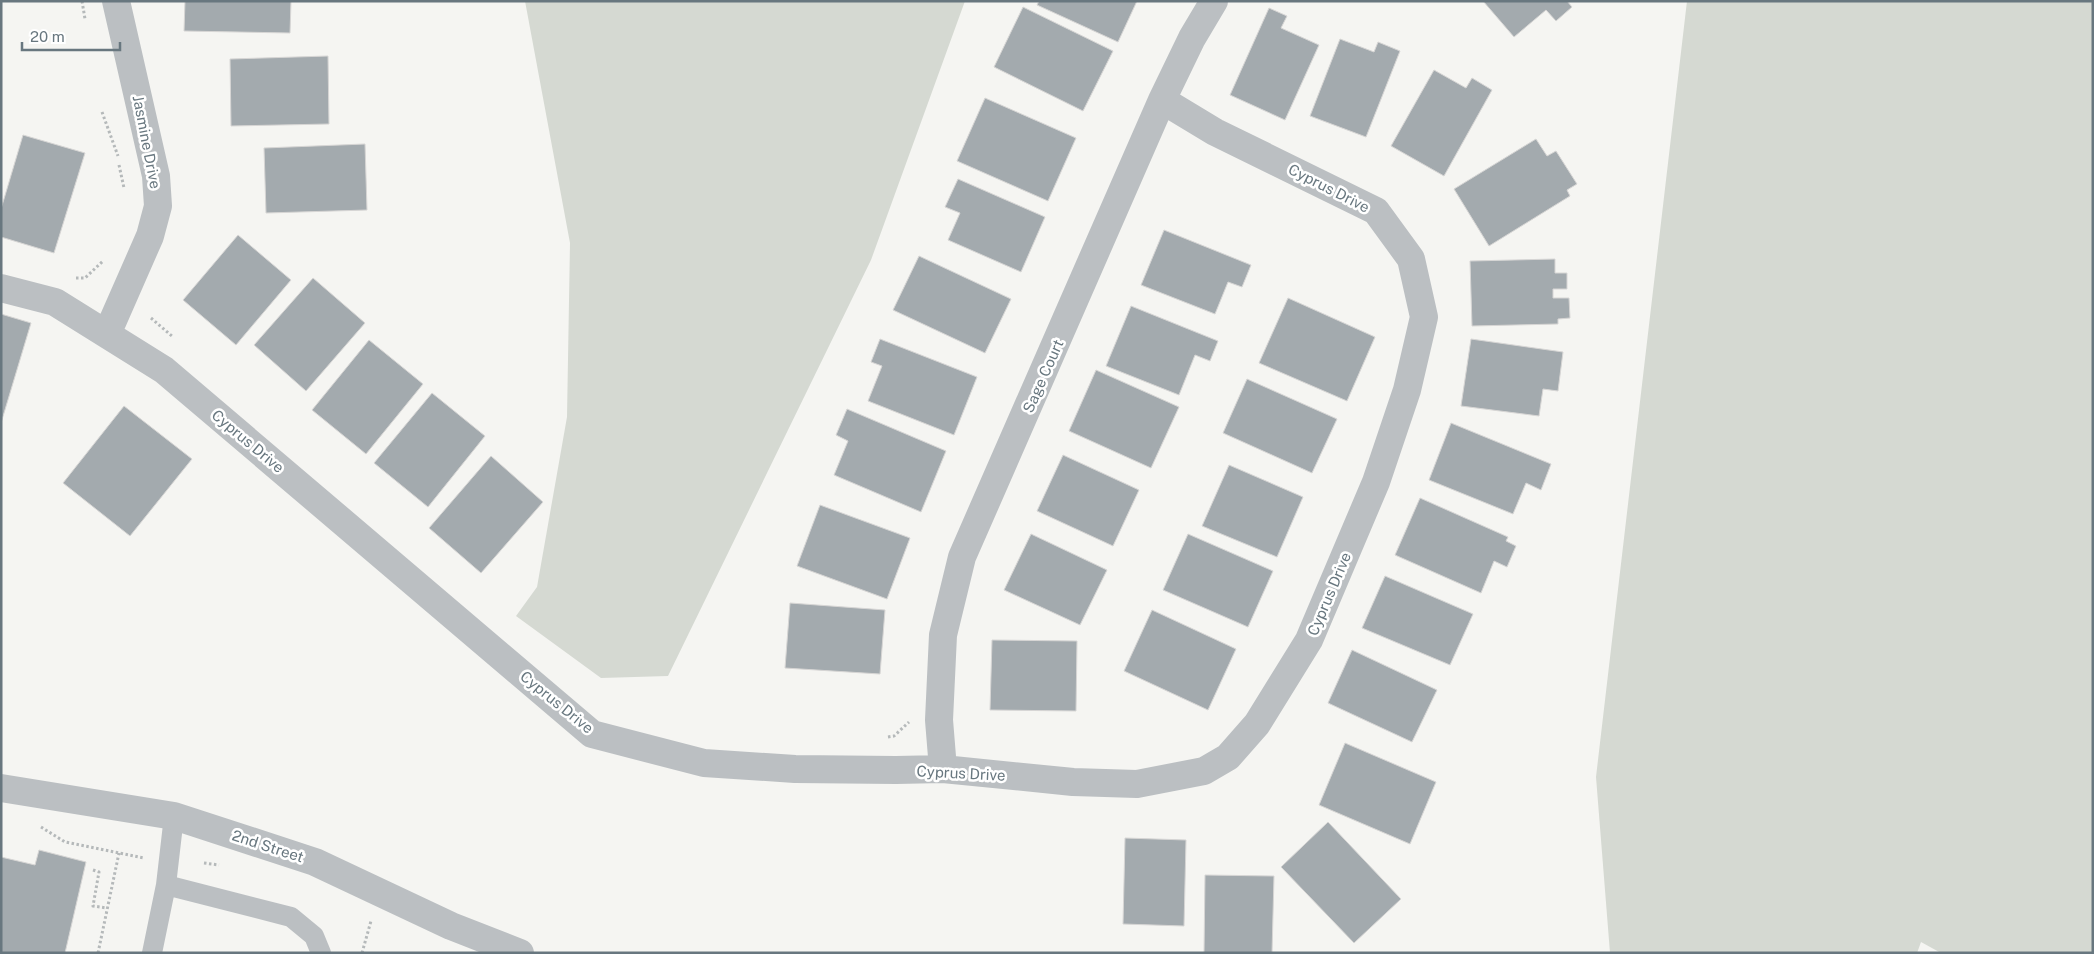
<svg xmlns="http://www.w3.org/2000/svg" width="2094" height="954" font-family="'Public Sans',sans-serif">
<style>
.green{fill:#d5d9d2}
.building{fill:#a3aaae;stroke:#d7d6d5}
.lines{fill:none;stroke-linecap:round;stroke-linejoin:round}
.path{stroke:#b5b9ba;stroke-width:3;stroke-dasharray:2.5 2.5;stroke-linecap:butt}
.lane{stroke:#bbbfc2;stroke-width:20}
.street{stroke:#bbbfc2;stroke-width:28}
.labels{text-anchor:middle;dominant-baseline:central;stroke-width:5;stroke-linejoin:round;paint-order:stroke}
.street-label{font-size:15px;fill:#68777f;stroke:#fff}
</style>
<rect width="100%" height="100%" fill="#f5f5f2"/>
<path class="green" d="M525 1H965L871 260 668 676 601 678 516 616 537 587 567 417 570 243Z
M1687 1H2093V953H1941L1921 942 1917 953H1610L1596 777Z"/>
<path class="building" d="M185 1H291L290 33 184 31Z
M1039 1H1137L1118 42 1037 5Z
M1483 1H1567L1572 7 1556 21 1546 10 1514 37Z
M1023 7 1113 51 1083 111 994 67Z
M1269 8 1287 16 1281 28 1319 45 1285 120 1230 95Z
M1340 39 1374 52 1378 42 1400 51 1366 137 1310 116Z
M328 56 329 124 231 126 230 59Z
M1434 70 1466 88 1472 78 1492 90 1444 176 1391 146Z
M985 98 1076 138 1048 201 957 161Z
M23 135 85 153 54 253 1 237V209Z
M1536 139 1547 156 1556 151 1577 184 1567 190 1570 196 1489 246 1454 189Z
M365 144 367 210 266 213 264 148Z
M958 179 1045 217 1021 272 948 240 960 213 945 207Z
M1164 230 1251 265 1242 287 1228 282 1215 314 1141 285Z
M238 235 291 280 236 345 183 300Z
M919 256 1011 299 985 353 893 310Z
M1555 259V273H1567V289H1553V298H1569L1570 318 1558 319V324L1472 326 1470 261Z
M313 278 365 323 306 391 254 345Z
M1288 298 1375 337 1347 401 1259 363Z
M1131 306 1218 341 1210 361 1195 355 1179 395 1106 366Z
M1 314 31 323 1 423Z
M880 339 977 377 954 435 868 401 882 366 871 362Z
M1471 339 1563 352 1558 391 1543 389 1539 416 1461 406Z
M369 340 423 384 366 454 312 410Z
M1096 370 1179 407 1151 468 1069 431Z
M1247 379 1337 419 1312 473 1223 433Z
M432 393 485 436 428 507 374 463Z
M124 406 192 459 130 536 63 483Z
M847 409 946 451 921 512 834 475 848 441 836 435Z
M1451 423 1551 464 1541 490 1526 483 1513 514 1429 480Z
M1063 455 1139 490 1113 546 1037 511Z
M491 456 543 502 481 573 429 528Z
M1229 465 1303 497 1277 557 1202 526Z
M1420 498 1508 537 1506 541 1516 546 1507 567 1494 561 1481 593 1395 555Z
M820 505 910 538 887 599 797 566Z
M1031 534 1107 570 1080 625 1004 590Z
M1188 534 1273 571 1248 627 1163 590Z
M1385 576 1473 614 1450 665 1362 628Z
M790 603 885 610 880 674 785 668Z
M1152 610 1236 649 1208 710 1124 671Z
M992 640 1077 641 1076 711 990 710Z
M1352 650 1437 690 1412 742 1328 703Z
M1345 743 1436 782 1410 844 1319 805Z
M1328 822 1401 899 1354 943 1281 867Z
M1125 838 1186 840 1184 926 1123 924Z
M39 850 86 862 65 953H1V857L35 865Z
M1205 875 1274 876 1272 953H1204Z"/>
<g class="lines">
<path class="path" d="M82 1 85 19
M102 112 118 156
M119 165 124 188
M76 278H85L103 261
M151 318 173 337
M888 737 894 736 909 722
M41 827 65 842 144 858
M204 863 219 865
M93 870 99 872 93 906 107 908
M98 953 119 853
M362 953 371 921"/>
<path class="lane" d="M166 885 291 917 314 936 321 953
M152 953 166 885 174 816"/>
<path class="street" d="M1 288 55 302 164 370 592 734 704 763 795 769 896 770 943 769 1073 782 1137 784 1204 771 1228 757 1257 724 1309 640 1376 482 1407 390 1424 317 1411 259 1376 211 1215 132 1162 100
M107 334 150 236 158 206 156 176 116 1
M943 769 939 720 943 635 962 557 1162 100 1192 38 1214 1
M1 788 174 816 315 862 451 926 520 953"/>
</g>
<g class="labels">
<g class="street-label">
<text transform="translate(147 142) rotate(79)">Jasmine Drive</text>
<text transform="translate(1329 188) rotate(27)">Cyprus Drive</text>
<text transform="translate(1043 376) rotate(-66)">Sage Court</text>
<text transform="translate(248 441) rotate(40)">Cyprus Drive</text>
<text transform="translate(1329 594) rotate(-67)">Cyprus Drive</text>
<text transform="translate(557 702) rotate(39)">Cyprus Drive</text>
<text transform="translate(961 773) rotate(3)">Cyprus Drive</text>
<text transform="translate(268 846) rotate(18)">2nd Street</text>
</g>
</g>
<rect width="2094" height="954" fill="none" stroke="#68777f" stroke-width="5"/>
<path d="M22 42v8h98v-8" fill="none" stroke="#68777f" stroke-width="2.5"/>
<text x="30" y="42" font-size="15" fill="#68777f" stroke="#ffffff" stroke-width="4" paint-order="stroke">20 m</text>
</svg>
